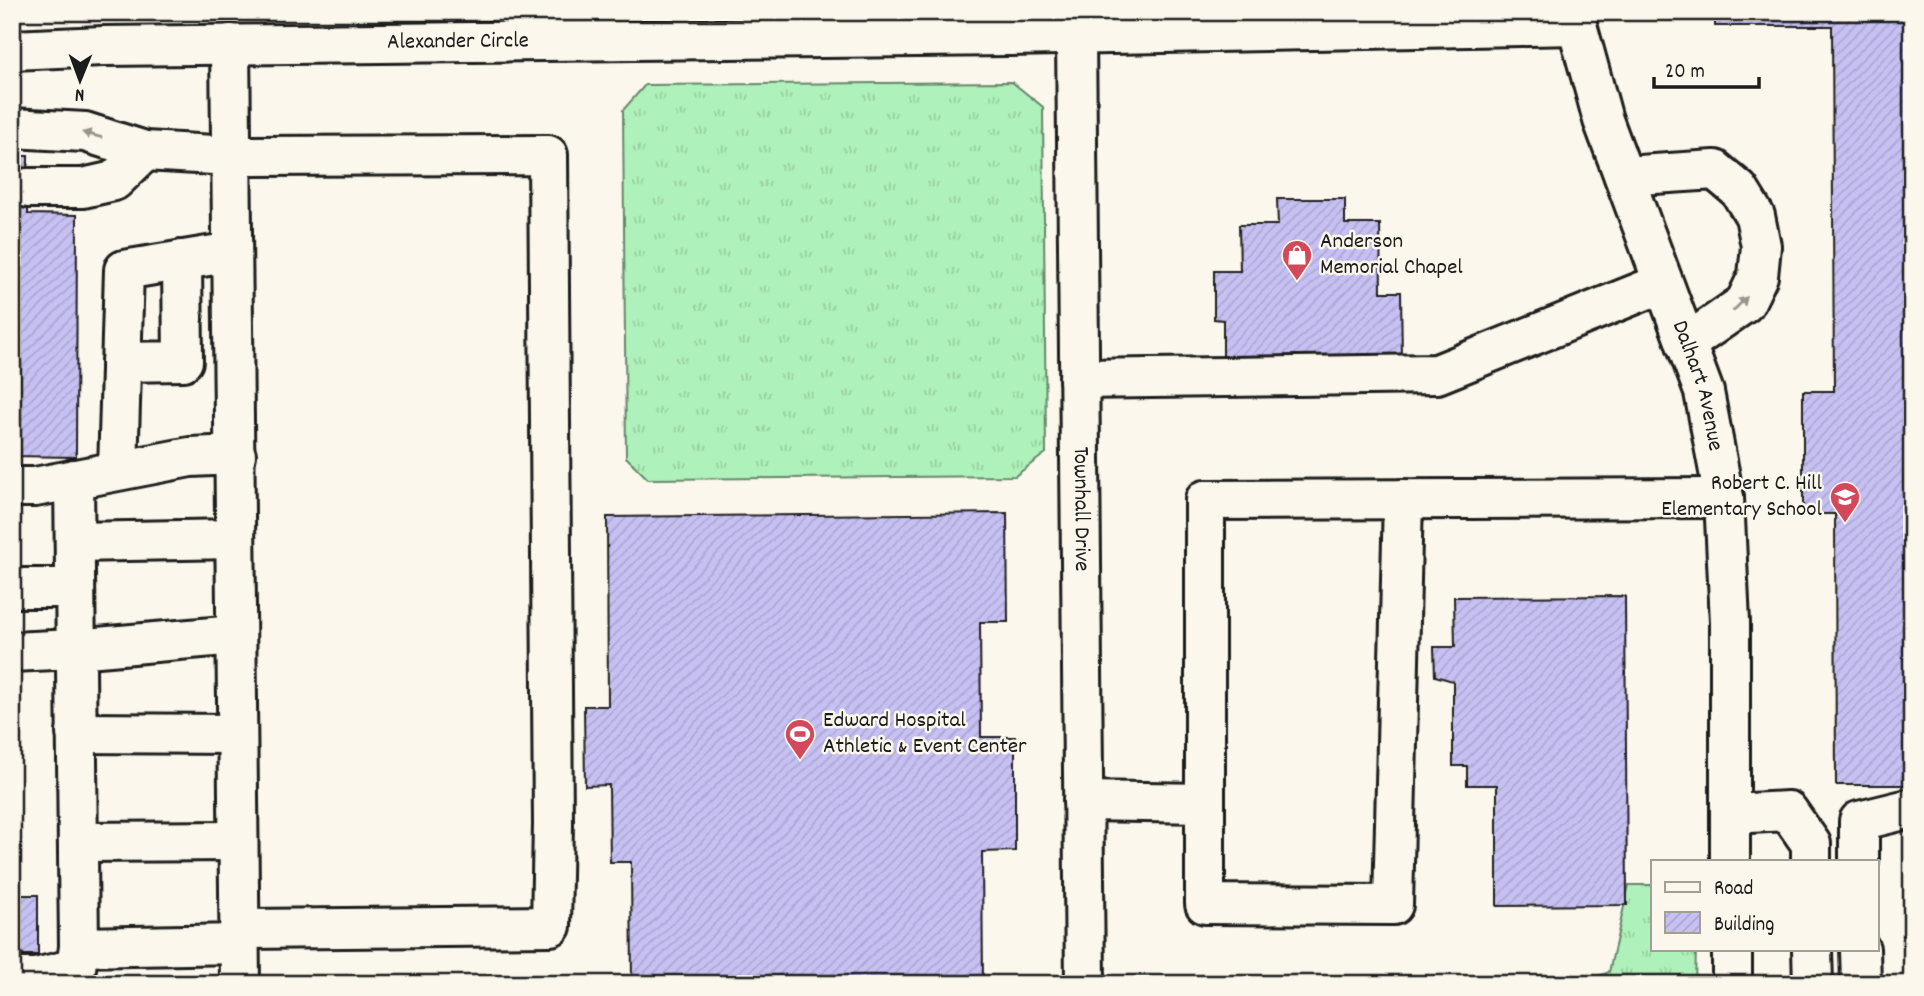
<svg xmlns="http://www.w3.org/2000/svg" width="1924" height="996" font-family="Dekko,sans-serif">
<style>
.grass{fill:url(#grass-tufts);stroke:#66866b;stroke-width:2}
.building{fill:url(#building-hatch);stroke:#1c1c1c;stroke-width:2}
.lines{fill:none;stroke-linecap:round;stroke-linejoin:round}
.minor-casing{stroke:#1c1c1c;stroke-width:44}
.minor{stroke:#fbf7ec;stroke-width:38}
.oneway{fill:#97948e}
.labels{text-anchor:middle;dominant-baseline:central;stroke-width:5;stroke-linejoin:round;paint-order:stroke}
.street-label{font-size:23px;fill:#1c1c1c;stroke:#fbf7ec}
.poi-label{font-size:23px;fill:#1c1c1c;stroke:#fbf7ec;text-anchor:start}
</style>
<defs>
<pattern id="grass-tufts" width="24" height="20" patternUnits="userSpaceOnUse" patternTransform="scale(1.75)"><rect width="24" height="20" fill="#aff1ba"/><path d="M3 7l-1-3M5 7V3M7 7l1-3M15 17l-1-3M17 17v-4M19 17l1-3" fill="none" stroke="#96ce9f"/></pattern>
<pattern id="building-hatch" width="6" height="6" patternUnits="userSpaceOnUse" patternTransform="scale(1.75)"><rect width="6" height="6" fill="#c7c1f3"/><path d="M-1 1l2-2M0 6l6-6M5 7l2-2" fill="none" stroke="#aaa5d0"/></pattern>
</defs>
<rect width="100%" height="100%" fill="#fbf7ec"/>
<filter id="ink" filterUnits="userSpaceOnUse"><feTurbulence type="fractalNoise" baseFrequency=".0143" numOctaves="2"/><feDisplacementMap in="SourceGraphic" scale="14" xChannelSelector="R" yChannelSelector="G"/><feConvolveMatrix kernelMatrix="1 2 1 2 8 2 1 2 1" color-interpolation-filters="sRGB"/></filter>
<g filter="url(#ink)">
<path class="grass" d="M1012 82 1043 107 1046 453 1015 476 648 479 626 457 623 110 645 85Z
M1629 885H1653V949H1696L1695 984H1580L1609 972Z
M1127 976 1301 982 1325 984H1127Z"/>
<path class="building" d="M1715 12H1912V785H1836L1835 514H1803V391H1834L1832 26H1715Z
M12 156H28V214L77 215 76 457 12 456Z
M1277 199H1345V224H1380L1381 292H1401L1402 358 1223 360V320L1214 319V271H1240L1239 225H1278Z
M1007 513 1008 622H980L981 737H1015V851L982 852 983 984H632L631 862H610L609 785 585 786 584 706H608L607 517Z
M1625 596 1627 905 1497 906V785H1467V766H1453V681L1435 676 1434 647H1455L1454 597Z
M12 895H38V955H12Z"/>
<g class="lines">
<g class="minor-casing">
<g id="minor">
<path id="s1" d="M1577 12V25L1603 120 1704 392 1724 498 1730 622V861"/>
<path id="s2" d="M1076 35 1085 984"/>
<path d="M230 44 240 984"/>
<path id="s3" d="M12 50 103 46 1009 36 1577 25"/>
<path d="M12 128 85 132 145 151 231 156 548 155 553 824 551 926 239 929"/>
<path d="M1624 176 1715 170 1739 190 1755 216 1761 246 1758 276 1745 303 1686 344"/>
<path d="M28 188H83L114 181 145 151"/>
<path d="M121 362 183 361 182 260"/>
<path d="M1079 379 1437 374 1663 283"/>
<path d="M118 470 124 270 232 252"/>
<path d="M74 479 79 947 239 944"/>
<path d="M12 487H35L190 457 236 455"/>
<path d="M75 542 235 539"/>
<path d="M12 588H75"/>
<path d="M12 652 75 649 236 635"/>
<path d="M76 733 237 734"/>
<path d="M1083 801 1205 803V904L1393 905 1403 499"/>
<path d="M1205 803V500L1724 498"/>
<path d="M1731 814 1788 811 1811 844V861"/>
<path d="M78 842 238 841"/>
<path d="M1859 861V821L1912 808"/>
<path d="M1732 949V984"/>
<path d="M1812 949 1813 984"/>
<path d="M1860 949 1861 984"/>
<path d="M12 978H36L76 968 79 947"/>
</g>
</g>
<use href="#minor" class="minor"/>
</g>
<defs><path id="oneway-solid" d="M-6-.8H1V-3.2L6.5 0L1 3.2V.8H-6Z" transform="scale(1.75)"/></defs>
<g class="oneway">
<use href="#oneway-solid" transform="translate(92 135) rotate(-165)"/>
<use href="#oneway-solid" transform="translate(1740 304) rotate(-45)"/>
</g>
</g>
<defs>
<g id="shop-pin" transform="scale(1.575)"><path d="M0 17L-7.5 6A9.5 9.5 0 1 1 7.5 6Z" fill="#d1495b" stroke="#fbf7ec"/><path d="M-5-2.5h2.3a2.7 3.5 0 0 1 5.4 0H5L5.5 6h-11ZM-1.5-2.5h3a1.5 2.3 0 0 0-3 0Z" fill="#fff"/></g>
<g id="school-pin" transform="scale(1.575)"><path d="M0 17L-7.5 6A9.5 9.5 0 1 1 7.5 6Z" fill="#d1495b" stroke="#fbf7ec"/><path d="M0-5L7-2L0 1L-7-2ZM-4 1L0 2.5L4 1V4Q0 6-4 4Z" fill="#fff"/></g>
<g id="stadium-pin" transform="scale(1.575)"><path d="M0 17L-7.5 6A9.5 9.5 0 1 1 7.5 6Z" fill="#d1495b" stroke="#fbf7ec"/><path d="M0-5a6.5 5 0 1 0 0 10a6.5 5 0 1 0 0-10ZM-3.5-1.8h7v3.6h-7Z" fill="#fff"/></g>
</defs>
<g fill-rule="evenodd">
<use href="#shop-pin" x="1297" y="255"/>
<use href="#school-pin" x="1845" y="497"/>
<use href="#stadium-pin" x="800" y="734"/>
</g>
<g class="labels">
<g class="street-label">
<text stroke="none"><textPath href="#s3" startOffset="446">Alexander Circle</textPath></text>
<text stroke="none"><textPath href="#s1" startOffset="394">Dalhart Avenue</textPath></text>
<text stroke="none"><textPath href="#s2" startOffset="474">Townhall Drive</textPath></text>
</g>
<g class="poi-label">
<text x="1320" y="242">Anderson<tspan x="1320" dy="26">Memorial Chapel</tspan></text>
<text x="1822" y="484" text-anchor="end">Robert C. Hill<tspan x="1822" dy="26">Elementary School</tspan></text>
<text x="823" y="721">Edward Hospital<tspan x="823" dy="26">Athletic &amp; Event Center</tspan></text>
</g>
</g>
<rect width="1924" height="996" fill="none" stroke="#fbf7ec" stroke-width="42"/>
<rect x="21" y="21" width="1882" height="954" fill="none" stroke="#1c1c1c" stroke-width="2.5" filter="url(#ink)"/>
<rect x="1651" y="860" width="228" height="91" fill="#fbf7ec" stroke="#a29f99" stroke-width="2"/>
<rect x="1665" y="882" width="35" height="10" fill="#fbf7ec" stroke="#a29f99" stroke-width="2"/>
<text x="1714" y="894" font-size="21" fill="#1c1c1c">Road</text>
<rect x="1665" y="912" width="35" height="21" fill="url(#building-hatch)" stroke="#a29f99" stroke-width="2"/>
<text x="1714" y="930" font-size="21" fill="#1c1c1c">Building</text>
<g transform="translate(80 80) rotate(181)" stroke="#fbf7ec" stroke-width="5" paint-order="stroke">
<path d="M0-5L12 26L0 18L-12 26Z" fill="#1c1c1c"/>
<text y="-10" font-size="19" font-weight="bold" text-anchor="middle" fill="#1c1c1c">N</text>
</g>
<path d="M1654 77v10h105v-10" fill="none" stroke="#1c1c1c" stroke-width="3.5"/>
<text x="1665" y="77" font-size="21" fill="#1c1c1c" stroke="#fbf7ec" stroke-width="5" paint-order="stroke">20 m</text>
</svg>
